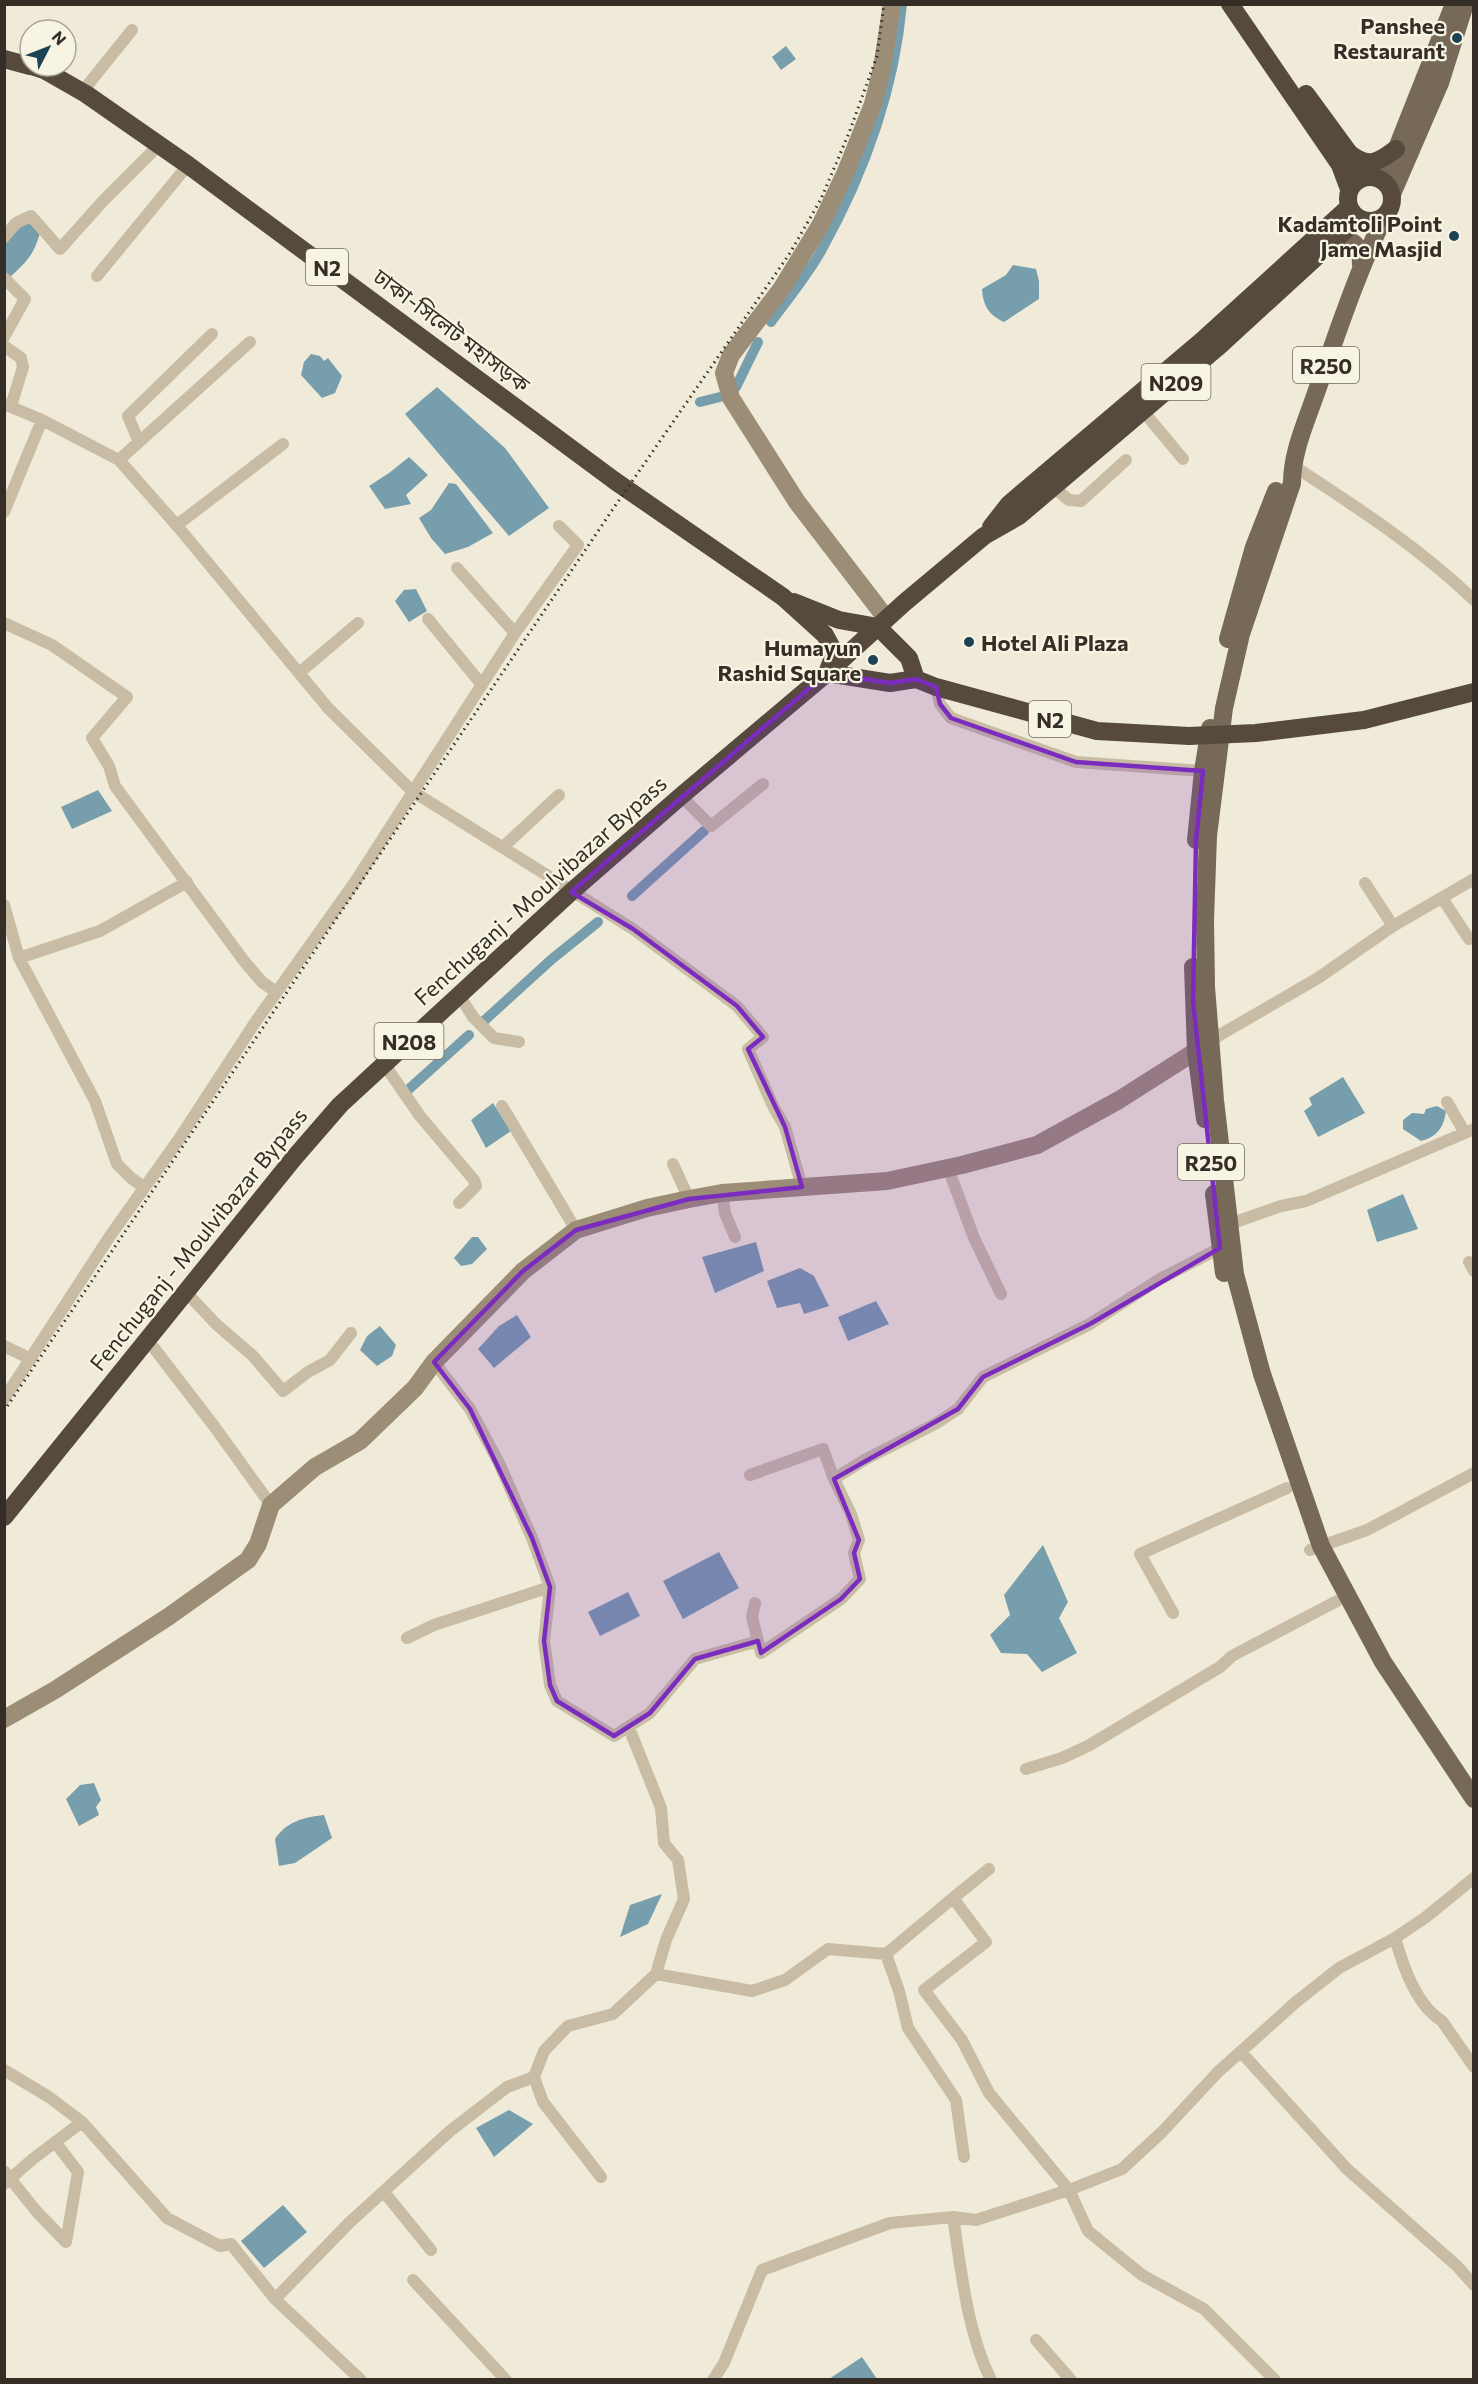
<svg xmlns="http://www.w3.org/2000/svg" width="1478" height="2384" font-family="Commissioner,'Noto Sans Bengali',sans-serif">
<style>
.water{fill:#779ead}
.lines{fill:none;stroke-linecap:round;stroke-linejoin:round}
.canal{stroke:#779ead;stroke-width:10}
.street{stroke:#c8bda4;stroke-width:12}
.secondary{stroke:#9c8d76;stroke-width:18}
.primary{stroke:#766957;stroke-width:18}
.highway{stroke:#554a3d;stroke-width:18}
.rail{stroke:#342e26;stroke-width:3;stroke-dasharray:1.5 4.5;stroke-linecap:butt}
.marked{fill:#7b2cbf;fill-opacity:0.2;stroke:#7b2cbf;stroke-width:4.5;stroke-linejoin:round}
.poi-dot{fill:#1c4354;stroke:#f8f4e4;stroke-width:2}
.labels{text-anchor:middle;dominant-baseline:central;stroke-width:4.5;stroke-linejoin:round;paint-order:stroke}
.shield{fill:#f8f4e4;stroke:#6f695f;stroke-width:1.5}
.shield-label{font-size:21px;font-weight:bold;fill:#342e26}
.poi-label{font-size:22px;font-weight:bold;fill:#342e26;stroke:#f8f4e4;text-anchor:end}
.street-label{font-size:22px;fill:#342e26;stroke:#f8f4e4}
</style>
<rect width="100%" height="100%" fill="#f0ebd8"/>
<path class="water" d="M786 46 796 59 781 70 772 57Z
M27 221 40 233C33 257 26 262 8 279L5 276V242Z
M1013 265 1036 269 1039 281V299L1004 322C989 315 983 306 982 289L1006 275Z
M311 354 320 356 324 361 328 358 342 376 335 393 322 398 301 375 304 362Z
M437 387 505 448 549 508 509 536 405 414Z
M409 457 428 475 406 495 411 504 385 509 369 486 389 473Z
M449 483 456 484 493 533 468 547 445 554 431 538 419 518 431 510Z
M416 589 427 611 409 622 395 601 404 590Z
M98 790 112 811 72 829 61 807Z
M1343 1077 1365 1113 1318 1137 1304 1111 1312 1105 1309 1098Z
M493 1103 511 1131 486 1148 471 1120Z
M1437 1106 1446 1111C1444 1127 1437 1137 1421 1141L1403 1129V1120L1412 1113 1424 1114 1426 1109Z
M1403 1194 1418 1229 1377 1242 1367 1210Z
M472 1237H478L487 1249 472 1264 461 1266 454 1258Z
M756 1242 764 1271 715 1293 702 1257Z
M800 1268 814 1276 829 1306 804 1314 800 1303 777 1308 767 1281Z
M876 1301 889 1324 848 1341 838 1317Z
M517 1315 531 1337 494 1368 478 1349 499 1326Z
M380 1326 396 1345 392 1356 377 1366 360 1350 367 1336Z
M1043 1545 1068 1602 1059 1618 1077 1653 1042 1672 1027 1654 1001 1653 990 1635 1010 1615 1004 1595Z
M719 1552 739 1588 683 1619 663 1581Z
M628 1592 640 1616 600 1636 588 1612Z
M94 1783 101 1800 96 1807 99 1815 79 1826 66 1799 80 1785Z
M324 1815 332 1838 295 1863 279 1866 275 1839C286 1822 304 1817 324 1815Z
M662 1894 648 1924 620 1937 630 1905Z
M509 2110 533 2124 494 2157 476 2128Z
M283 2205 307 2232 264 2268 241 2241Z
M862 2357 877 2379H829Z"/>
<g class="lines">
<path class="canal" d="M771 322C788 299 807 276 821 251 864 174 894 93 902 4
M736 387 758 342
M700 402 720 397
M632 896 704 831
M485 1020 552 959 598 922
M409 1089 469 1035"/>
<path class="street" d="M82 92 132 30
M4 237 16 223 31 216 60 249 103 201 159 145
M97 276 188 165
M4 278 25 299 4 337
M4 346 21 358 23 367 11 406
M4 404 42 420 119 460 179 528 328 708 412 791 633 929 737 1006 763 1037 748 1049 773 1106 785 1127 802 1187
M1143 411 1183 459
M138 440 128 416 212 334
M119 460 250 342
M1292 465C1355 506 1419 547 1474 600
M1053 487 1069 500 1081 501 1126 460
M4 512 42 420
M177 525 283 444
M457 568 515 633
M428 619 482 685
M4 623 52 645 127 697 92 738 109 766 115 786 244 961 262 982 276 992
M299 673 358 623
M936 687 940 704 951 718 1076 762 1203 771
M681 796 711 826 763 784
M503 847 559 795
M1365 883 1393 926
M1442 898 1469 939
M4 905 19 958 95 1101 117 1164 131 1178 144 1187
M19 958 100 931 187 882
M459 995 473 1017 494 1038 519 1042
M1206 1043 1318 978 1393 926 1474 879
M384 1064 420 1116 474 1180 476 1186 459 1203
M1447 1102 1465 1133
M502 1106 576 1230
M673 1164 689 1199
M948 1168 974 1238 1001 1294
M722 1193 725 1213 735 1237
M1230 1224 1281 1206 1306 1201 1474 1129
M1469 1262 1474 1271
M185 1291 216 1324 253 1356 283 1391 308 1372 330 1360 351 1333
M147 1339 214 1426 271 1505
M4 1346 31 1359
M434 1362 470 1409 499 1463 532 1538 550 1587 544 1641 550 1685 557 1701 614 1736 650 1713 695 1659 758 1641
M4 1399 110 1236 179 1139 256 1021 355 882 515 633 578 545 559 526
M750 1475 823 1449 834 1479 866 1459 935 1424 958 1409 983 1377 1090 1324 1158 1280 1220 1248
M1310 1550 1367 1530 1474 1473
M755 1603 752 1617 761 1653 841 1599 860 1579 854 1553 859 1540 851 1514 834 1479
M1173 1613 1140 1554 1287 1488
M407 1638 434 1625 550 1587
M1026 1769 1062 1758 1088 1746 1220 1667 1232 1656 1337 1601
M989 1869 953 1898 986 1942 924 1990 962 2040 989 2093 1069 2190 1088 2231 1142 2275 1204 2309 1275 2380
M1395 1938C1403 1966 1416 2005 1442 2021L1474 2067
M886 1954 899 1991 908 2028 956 2100 964 2157
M656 1974 752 1991 785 1980 828 1949 886 1954 953 1898
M1241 2052 1347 2169 1457 2266 1474 2285
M4 2070 49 2097 82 2122 167 2218 220 2246 231 2244 275 2299 361 2380
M4 2171 37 2212 66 2242 78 2172 55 2142
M601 2177 543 2102 534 2077 544 2051 568 2026 613 2014 656 1974 666 1940 684 1899 678 1860 664 1843 661 1808 629 1728
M4 2184 34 2158 82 2122
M384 2192 431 2250
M953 2217C961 2269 967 2332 991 2380
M413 2280 506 2380
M275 2299 350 2222 450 2131 507 2087 534 2077
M1036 2340 1071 2380
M713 2380 724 2363 762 2270 890 2223 953 2217 976 2220 1069 2190 1122 2169 1162 2132 1218 2072 1296 2002 1339 1968 1395 1938 1426 1917 1474 1878"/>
<path class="secondary" d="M886 618 797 502 731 398 724 373 731 355 782 288 821 224 845 174 873 104 882 68 892 4
M4 1719 55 1690 168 1617 248 1560 258 1544 271 1505 315 1467 360 1441 415 1388 434 1362 523 1271 576 1230 647 1208 689 1199 722 1193 887 1181 962 1165 1037 1145 1119 1100 1196 1051"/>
<path class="primary" d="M1378 177 1393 158 1452 9
M1392 194 1440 83 1465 4
M1384 217C1357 273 1338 331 1317 390 1307 420 1292 451 1292 483L1241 634 1224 708 1208 836 1205 920 1206 987 1215 1100 1235 1274 1262 1374 1321 1546 1383 1662 1474 1799
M1334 243C1353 235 1361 246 1361 265
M1228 639 1254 547 1276 491
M1196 840 1203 771 1210 728
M1193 967 1196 1051 1205 1119
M1214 1194 1224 1273"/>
<path class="highway" d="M1230 4 1340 165 1349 189
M4 59 30 66
M31 66 44 70 86 94 188 165 615 481 783 597 825 635 831 646 834 655 827 673 890 683 916 679 936 687 1097 731 1189 736 1256 733 1364 720 1474 692
M1306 94 1366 176
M1349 153C1368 169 1379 162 1396 149
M1348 199a22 22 0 1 1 44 0a22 22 0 1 1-44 0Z
M991 527 1009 504 1205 338 1349 207
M794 602 839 620 878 627 909 658 916 679
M4 1517 294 1158 340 1105 571 892 681 796 827 673 904 603 984 536 1019 516 1217 348 1359 218"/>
<path class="rail" d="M4 1411 615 506 790 253 821 199 849 133 877 56 884 4"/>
</g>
<path class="marked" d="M827 673 890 683 916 679 936 687 940 704 951 718 1076 762 1203 771 1196 841 1193 1001 1220 1248 1090 1324 983 1377 958 1409 834 1479 859 1540 854 1553 860 1579 841 1599 761 1653 758 1641 695 1659 650 1713 614 1736 557 1701 550 1685 544 1641 550 1587 532 1538 470 1409 434 1362 523 1271 576 1230 689 1199 802 1187 785 1127 748 1049 763 1037 737 1006 633 929 571 892Z"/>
<g class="poi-dot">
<circle cx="1457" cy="38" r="6"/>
<circle cx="1454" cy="236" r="6"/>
<circle cx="969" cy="642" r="6"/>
<circle cx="873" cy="660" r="6"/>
</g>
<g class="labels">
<g class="shield">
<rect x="306" y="249" width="42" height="36" rx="4.5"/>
<rect x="1293" y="347" width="66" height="36" rx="4.5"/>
<rect x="1141.5" y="364" width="69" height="36" rx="4.5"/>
<rect x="1029" y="701" width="42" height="36" rx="4.5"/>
<rect x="374.5" y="1023" width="69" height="36" rx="4.5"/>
<rect x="1178" y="1144" width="66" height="36" rx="4.5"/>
</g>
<g class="shield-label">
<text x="327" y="267">N2</text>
<text x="1326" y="365">R250</text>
<text x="1176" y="382">N209</text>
<text x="1050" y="719">N2</text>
<text x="409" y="1041">N208</text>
<text x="1211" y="1162">R250</text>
</g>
<g class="poi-label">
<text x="1445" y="25">Panshee<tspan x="1445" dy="25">Restaurant</tspan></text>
<text x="1442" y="223">Kadamtoli Point<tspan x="1442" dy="25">Jame Masjid</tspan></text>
<text x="981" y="642" text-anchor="start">Hotel Ali Plaza</text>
<text x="861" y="647">Humayun<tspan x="861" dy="25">Rashid Square</tspan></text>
</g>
<g class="street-label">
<text transform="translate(452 330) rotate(37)">ঢাকা-সিলেট মহাসড়ক</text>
<text transform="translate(540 890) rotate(-42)">Fenchuganj - Moulvibazar Bypass</text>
<text transform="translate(198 1239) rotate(-51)">Fenchuganj - Moulvibazar Bypass</text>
</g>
</g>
<rect width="1478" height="2384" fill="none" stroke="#342e26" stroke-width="12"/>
<g transform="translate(48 48) rotate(48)"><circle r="28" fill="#f8f4e4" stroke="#aaa598" stroke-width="1.5"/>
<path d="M0-4.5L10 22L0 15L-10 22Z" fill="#1c4354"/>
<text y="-9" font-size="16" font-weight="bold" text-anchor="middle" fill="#342e26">N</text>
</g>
</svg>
